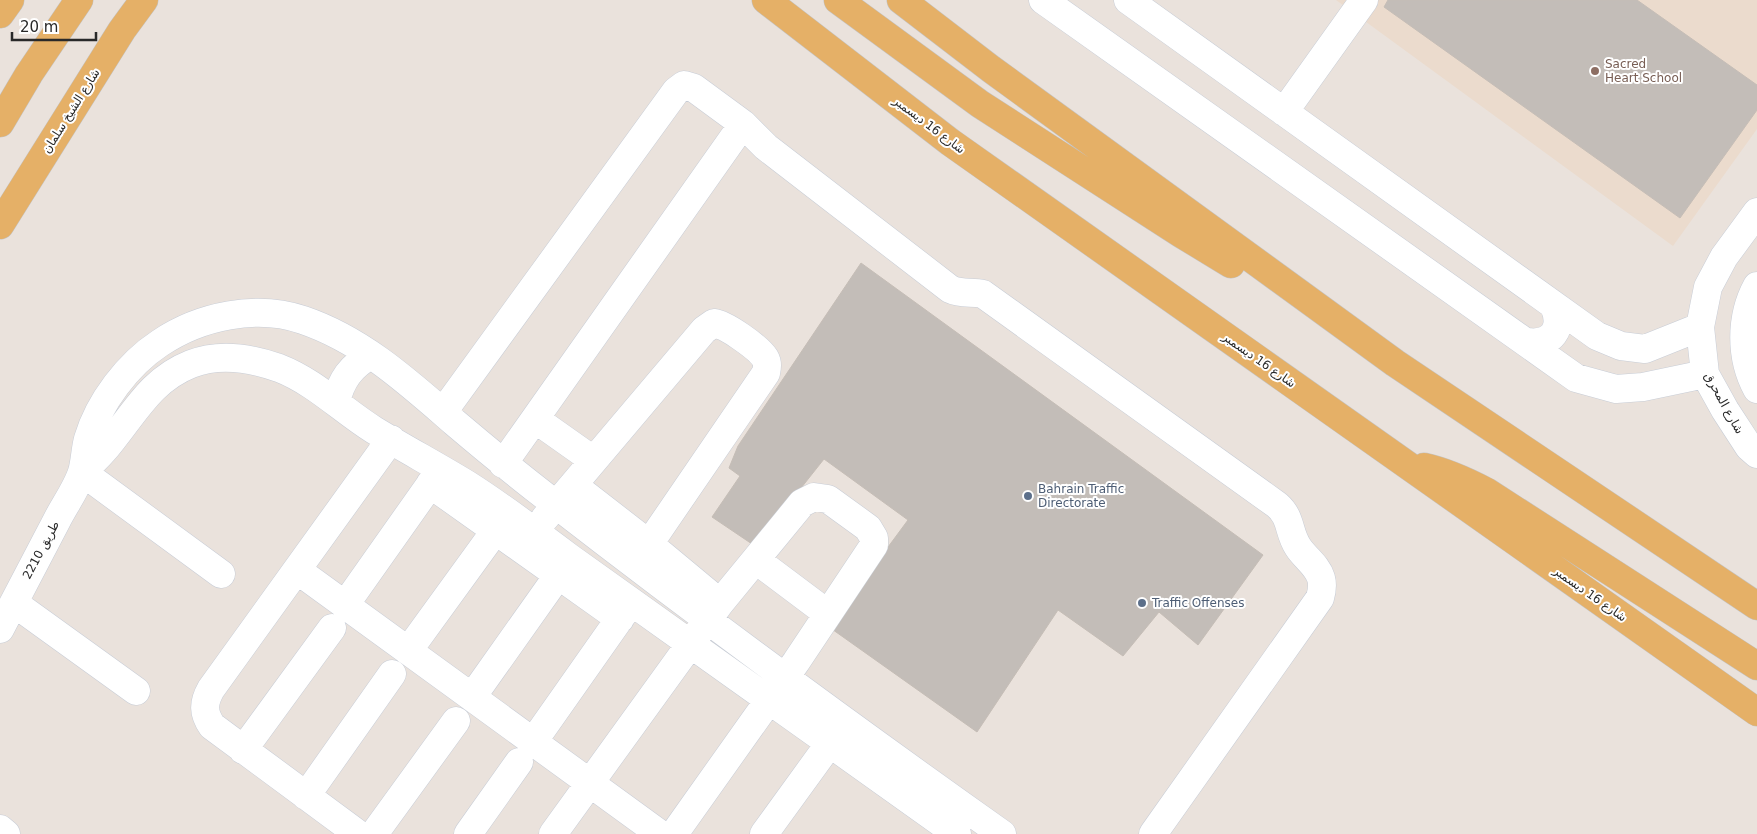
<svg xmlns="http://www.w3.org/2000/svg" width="1757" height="834" font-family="'DejaVu Sans',Cairo,sans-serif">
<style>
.education{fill:#ebdbcd}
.building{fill:#c3bdb8;stroke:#c5bdb6}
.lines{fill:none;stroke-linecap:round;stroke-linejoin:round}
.minor-casing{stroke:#c8cdd6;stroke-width:29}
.major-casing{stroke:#c3c3c3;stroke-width:29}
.minor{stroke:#fff;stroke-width:28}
.major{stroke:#e5b067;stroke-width:28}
.education-dot{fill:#8d6e63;stroke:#fff;stroke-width:2}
.service-dot{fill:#5c6f8a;stroke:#fff;stroke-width:2}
.labels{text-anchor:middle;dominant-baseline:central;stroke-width:4;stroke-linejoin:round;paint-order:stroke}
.education-label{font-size:12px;fill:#785e54;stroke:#fff;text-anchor:start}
.street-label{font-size:12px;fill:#292929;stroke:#fff}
.service-label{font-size:12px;fill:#4e5e75;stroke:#fff;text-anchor:start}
</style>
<rect width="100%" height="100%" fill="#eae2dc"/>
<path class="education" d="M1336 0H1757V129L1673 246Z"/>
<path class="building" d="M1388 0H1637L1757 85V110L1680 218 1384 7Z
M861 263 1263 555 1198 645 1159 612 1123 656 1058 610 977 732 829 627 908 520 824 459 755 546 712 517 740 476 729 468 738 446Z"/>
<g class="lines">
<g class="minor-casing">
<path id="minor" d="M1043 0 1576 378 1616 389 1643 387 1705 374
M1128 0 1597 336 1621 346 1645 349 1700 327
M1284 112 1364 0
M1757 212 1724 257 1708 287 1700 327 1705 374 1725 410 1749 447 1757 454
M1757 286C1740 317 1740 358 1757 389
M1527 342C1552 345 1564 329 1554 306
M336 402C341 380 351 366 371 355
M443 412 676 91 684 85 694 88 743 124 766 147 950 289C962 295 972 291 983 294L1277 505C1292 518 1288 532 1298 547 1305 558 1317 565 1321 578 1323 585 1322 591 1320 598L1153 834
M535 419 593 460
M503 464 743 124
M82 472C93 462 104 451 113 439 137 409 153 379 191 364 219 353 251 358 279 368 315 382 342 410 374 430 405 449 437 466 468 485 504 508 537 533 570 558L957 834
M82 472 221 574
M430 484 620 619
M573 485 649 544 720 603
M545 518 704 330 714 323C725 324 759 348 765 358 768 363 767 368 766 373L649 544 634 564
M756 560 828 614
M297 570 660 834
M14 603 136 691
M345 605 441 469
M0 629C19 593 38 556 57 520 64 506 77 488 82 472 85 462 85 450 88 439 99 402 128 364 160 343 200 316 257 304 303 320 362 340 408 382 454 422 487 450 520 477 554 503 701 617 851 727 1002 834
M408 651 506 516
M472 697 569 560
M533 742 630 604
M243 750 332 628
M306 796 392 674
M0 829 6 834
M358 834 212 726C203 713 203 703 211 689L391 439
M374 834 456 721
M468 834 519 762
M553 834 720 603 802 503 814 497 828 499 868 528 874 538V545L796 662 674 834
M764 834 830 743"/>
</g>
<g class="major-casing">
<path id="major" d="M766 0 950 142 1757 712
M838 0 980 104 1180 233 1231 264
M901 0 991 69 1395 363 1757 606
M0 14 10 0
M0 123 29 74 79 0
M0 225 122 30 144 0
M1424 467C1447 472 1466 481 1487 492L1757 666"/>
</g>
<use href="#minor" class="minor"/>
<use href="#major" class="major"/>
</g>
<circle class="education-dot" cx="1595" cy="71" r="5"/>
<g class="service-dot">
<circle cx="1028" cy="496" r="5"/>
<circle cx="1142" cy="603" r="5"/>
</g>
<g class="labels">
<g class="education-label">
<text x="1605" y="64">Sacred<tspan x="1605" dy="14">Heart School</tspan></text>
</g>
<g class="street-label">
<text transform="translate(71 111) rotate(-58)">شارع الشيخ سلمان</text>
<text transform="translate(929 125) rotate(37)">شارع 16 ديسمبر</text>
<text transform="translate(1259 360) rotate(35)">شارع 16 ديسمبر</text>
<text transform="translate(1724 403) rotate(61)">شارع المحرق</text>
<text transform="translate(41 550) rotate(-62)">طريق 2210</text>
<text transform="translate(1590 594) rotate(35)">شارع 16 ديسمبر</text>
</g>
<g class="service-label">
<text x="1038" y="489">Bahrain Traffic<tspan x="1038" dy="14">Directorate</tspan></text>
<text x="1152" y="603">Traffic Offenses</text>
</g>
</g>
<path d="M12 32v8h84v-8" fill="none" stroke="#292929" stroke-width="2.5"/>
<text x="20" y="32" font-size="15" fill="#292929" stroke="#ffffff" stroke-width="4" paint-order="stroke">20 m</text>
</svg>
